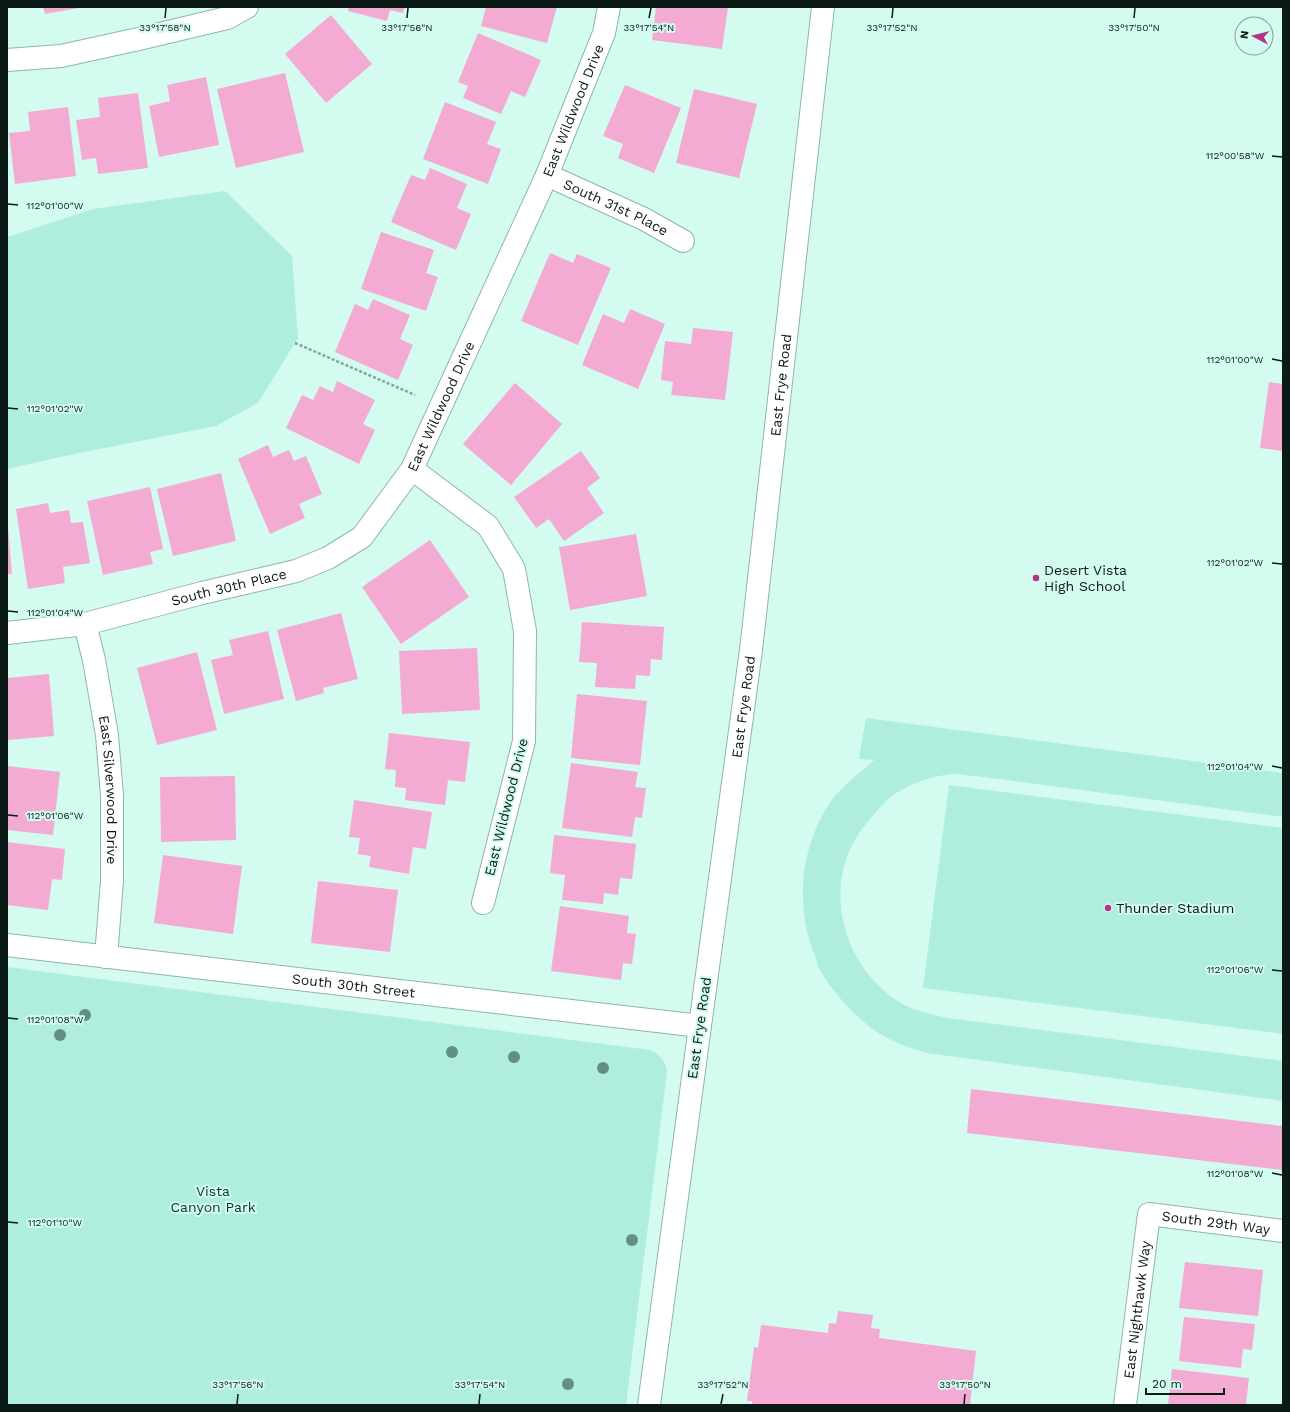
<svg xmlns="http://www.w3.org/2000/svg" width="1290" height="1412" font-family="'Work Sans',sans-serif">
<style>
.green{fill:#afeede}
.building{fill:#f3abd4}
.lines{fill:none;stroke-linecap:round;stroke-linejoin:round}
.minor-casing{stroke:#8fb5ab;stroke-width:24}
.tertiary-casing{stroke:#8fb5ab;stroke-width:24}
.path{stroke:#86a49c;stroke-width:2.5;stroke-dasharray:3 2;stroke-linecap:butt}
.minor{stroke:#fff;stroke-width:22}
.tertiary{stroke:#fff;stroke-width:22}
.tree{fill:#628f85}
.ticks{fill:none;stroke:#0c1a17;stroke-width:1.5}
.poi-dot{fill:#b13688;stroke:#d3fbf0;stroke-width:1.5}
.labels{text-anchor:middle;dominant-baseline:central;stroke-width:4;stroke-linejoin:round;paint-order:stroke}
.street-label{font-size:14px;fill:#0c1a17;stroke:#d3fbf0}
.poi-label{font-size:14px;fill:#0c1a17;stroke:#d3fbf0;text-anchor:start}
.park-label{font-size:14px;fill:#06362d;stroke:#d3fbf0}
.ticks-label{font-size:10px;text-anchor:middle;fill:#0c1a17;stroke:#d3fbf0;stroke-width:4;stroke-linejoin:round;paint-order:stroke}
</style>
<rect width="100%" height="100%" fill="#d3fbf0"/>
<path class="green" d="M225 191 292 256 298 338 258 403 216 426 74 454 7 469V237L93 209Z
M866 718 1283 773V817L976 776C968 776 960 774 952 774 933 776 911 783 895 794 888 798 883 805 877 811 862 827 849 845 844 867 831 916 854 972 896 1000 911 1010 930 1014 947 1018L1283 1061V1101L927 1053C910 1048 892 1042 877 1032 855 1017 833 993 820 970 817 965 816 958 814 953 794 902 801 842 834 797 843 786 862 771 874 760L859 759Z
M949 785 1283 828V1034L923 988Z
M7 967 650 1050C661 1055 664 1059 667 1071L626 1405H7Z"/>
<path class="building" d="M43 7H79V8L45 14Z
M349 7H405L403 13 390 10 387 21 348 11Z
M486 7H557L547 43 481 26Z
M656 7H728L722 49 652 40Z
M331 15 372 64 326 103 285 54Z
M478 33 541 60 525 97 511 91 501 114 463 98 468 86 458 82Z
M285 73 304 152 236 168 217 89Z
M206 77 219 145 159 157 149 106 170 101 167 85Z
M625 85 681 108 654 173 618 158 623 144 603 136Z
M694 89 757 104 739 178 676 163Z
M138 93 148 168 98 174 96 158 82 160 76 120 100 117 98 98Z
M445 102 496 122 487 144 501 149 488 184 423 159Z
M68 107 76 176 15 184 9 133 30 131 28 112Z
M430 168 467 184 457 208 471 214 456 250 391 222 411 175 425 180Z
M381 232 434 250 426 273 438 277 426 311 361 289Z
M550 253 573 263 577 254 611 268 578 345 521 321Z
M373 299 410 315 400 339 413 345 398 380 335 352 355 304 368 310Z
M630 309 665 324 638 389 582 365 603 314 624 323Z
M693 328 733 332 725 400 671 395 673 382 661 380 665 341 691 344Z
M337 381 375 400 363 424 375 430 359 464 286 428 302 395 313 400 320 386 333 392Z
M1269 382 1283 384V451L1260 448Z
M515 383 562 424 511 485 463 444Z
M268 445 273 457 289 450 294 461 306 456 322 494 299 504 305 518 270 534 238 459Z
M581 451 600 478 587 488 604 513 564 541 549 519 536 528 514 497Z
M221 473 236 541 173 556 157 489Z
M150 487 163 549 150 552 153 564 103 575 87 501Z
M48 503 50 513 69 510 71 523 83 522 90 563 63 567 65 583 28 589 16 509Z
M7 527H8L12 574H7Z
M636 534 647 596 570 610 559 547Z
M430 540 469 597 401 644 362 587Z
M341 613 358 679 323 688 324 693 296 701 277 630Z
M582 622 664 627 662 660 651 659 650 676 636 675 635 689 595 687 597 663 579 662Z
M268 631 284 699 224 714 211 660 233 655 229 640Z
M477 648 480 710 402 714 399 651Z
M197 652 217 730 157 745 137 668Z
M49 674 54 736 7 740V678Z
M577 694 647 701 640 765 571 758Z
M389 733 470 742 465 782 448 780 445 805 405 800 406 788 395 787 396 770 385 769Z
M571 763 638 772 635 787 646 788 642 818 635 817 632 837 562 828Z
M7 766 60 772 53 835 7 830Z
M235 776 236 840 161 842 160 777Z
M354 800 432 812 426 849 413 847 409 874 369 867 371 856 358 854 360 838 349 837Z
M554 835 636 844 632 879 620 878 618 895 604 893 603 904 562 900 565 875 550 873Z
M7 842 65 849 62 880 52 879 48 910 7 905Z
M163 855 242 866 233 934 154 923Z
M318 881 398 890 390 952 311 943Z
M560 906 629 916 627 933 636 934 632 964 623 963 621 980 551 971Z
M971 1089 1283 1126V1170L967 1133Z
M1185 1262 1263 1270 1258 1316 1179 1308Z
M838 1311 873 1315 871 1328 880 1329 879 1338 976 1351 970 1405H752V1401H747L754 1347 758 1348 761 1325 828 1333 829 1323 836 1324Z
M1184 1317 1255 1324 1252 1350 1243 1349 1241 1368 1179 1361Z
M1172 1369 1249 1378 1246 1405H1168Z"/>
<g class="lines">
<g class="minor-casing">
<g id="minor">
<path d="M7 60 61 56 143 38 227 18 247 7"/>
<path id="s1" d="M547 175 644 219 683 241"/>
<path d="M412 469 488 526 514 569 525 631 524 741 483 903"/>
<path id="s2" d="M85 624 94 660 107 735 112 796V881L106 957"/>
<path id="s3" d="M7 633 85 624 202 593 296 571 328 558 362 537 412 469 547 175 604 33 609 7"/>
<path id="s4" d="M7 945 700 1026 649 1405"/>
<path id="s5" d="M1125 1405 1149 1214 1283 1231"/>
</g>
</g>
<g class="tertiary-casing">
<g id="tertiary">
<path id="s6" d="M700 1026 751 650 823 7"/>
</g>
</g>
<path class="path" d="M295 343 415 395"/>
<use href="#minor" class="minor"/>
<use href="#tertiary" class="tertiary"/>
</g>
<g class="tree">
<circle cx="85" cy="1015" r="6"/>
<circle cx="60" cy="1035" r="6"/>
<circle cx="452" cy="1052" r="6"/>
<circle cx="514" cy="1057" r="6"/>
<circle cx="603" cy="1068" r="6"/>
<circle cx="632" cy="1240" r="6"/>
<circle cx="568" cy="1384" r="6"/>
</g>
<path class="ticks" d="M165 18 166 8M407 18 408 8M649 18 651 8M892 18 893 8M1134 18 1135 8M1272 156 1282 157M8 204 18 205M1272 359 1282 361M8 408 18 409M1272 563 1282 564M8 611 18 612M1272 766 1282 768M8 815 18 816M1272 970 1282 971M8 1018 18 1019M1272 1173 1282 1175M8 1222 18 1223M237 1404 238 1394M479 1404 480 1394M721 1404 723 1394M964 1404 965 1394"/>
<g class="poi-dot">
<circle cx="1036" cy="578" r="4"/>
<circle cx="1108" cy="908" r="4"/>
</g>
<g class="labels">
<g class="street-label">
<text stroke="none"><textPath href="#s3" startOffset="848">East Wildwood Drive</textPath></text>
<text stroke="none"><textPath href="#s1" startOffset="76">South 31st Place</textPath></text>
<text stroke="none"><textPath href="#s6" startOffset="646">East Frye Road</textPath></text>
<text stroke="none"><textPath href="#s3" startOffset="524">East Wildwood Drive</textPath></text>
<text stroke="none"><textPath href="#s3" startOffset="227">South 30th Place</textPath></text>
<text stroke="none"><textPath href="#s6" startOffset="322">East Frye Road</textPath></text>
<text stroke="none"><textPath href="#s2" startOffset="168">East Silverwood Drive</textPath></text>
<text transform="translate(506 807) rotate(-76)">East Wildwood Drive</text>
<text stroke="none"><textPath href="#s4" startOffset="349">South 30th Street</textPath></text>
<text transform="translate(699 1028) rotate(-82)">East Frye Road</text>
<text stroke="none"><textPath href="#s5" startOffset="260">South 29th Way</textPath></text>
<text stroke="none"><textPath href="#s5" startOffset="96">East Nighthawk Way</textPath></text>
</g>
<g class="poi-label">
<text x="1044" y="570">Desert Vista<tspan x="1044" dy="16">High School</tspan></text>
<text x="1116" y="908">Thunder Stadium</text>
</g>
<g class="park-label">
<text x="213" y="1191">Vista<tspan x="213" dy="16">Canyon Park</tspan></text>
</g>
</g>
<g class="ticks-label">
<text x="165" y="31">33°17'58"N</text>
<text x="407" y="31">33°17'56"N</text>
<text x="649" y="31">33°17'54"N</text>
<text x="892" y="31">33°17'52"N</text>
<text x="1134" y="31">33°17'50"N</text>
<text x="1235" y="159">112°00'58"W</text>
<text x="55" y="209">112°01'00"W</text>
<text x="1235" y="363">112°01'00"W</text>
<text x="55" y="412">112°01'02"W</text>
<text x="1235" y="566">112°01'02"W</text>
<text x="55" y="616">112°01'04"W</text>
<text x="1235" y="770">112°01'04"W</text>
<text x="55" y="819">112°01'06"W</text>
<text x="1235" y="973">112°01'06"W</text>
<text x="55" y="1023">112°01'08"W</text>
<text x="1235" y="1177">112°01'08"W</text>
<text x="55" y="1226">112°01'10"W</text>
<text x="238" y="1388">33°17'56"N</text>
<text x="480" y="1388">33°17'54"N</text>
<text x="723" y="1388">33°17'52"N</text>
<text x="965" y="1388">33°17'50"N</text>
</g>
<rect width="1290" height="1412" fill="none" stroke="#0c1a17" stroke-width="16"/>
<g transform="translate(1254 36) rotate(277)"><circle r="19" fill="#d3fbf0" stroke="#83a199"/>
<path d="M0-3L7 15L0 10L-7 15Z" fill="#b13688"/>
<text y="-6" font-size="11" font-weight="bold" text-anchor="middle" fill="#0c1a17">N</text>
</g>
<path d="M1146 1388v6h78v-6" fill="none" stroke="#0c1a17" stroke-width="2"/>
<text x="1152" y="1388" font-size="12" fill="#0c1a17" stroke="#d3fbf0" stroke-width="3" paint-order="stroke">20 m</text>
</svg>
